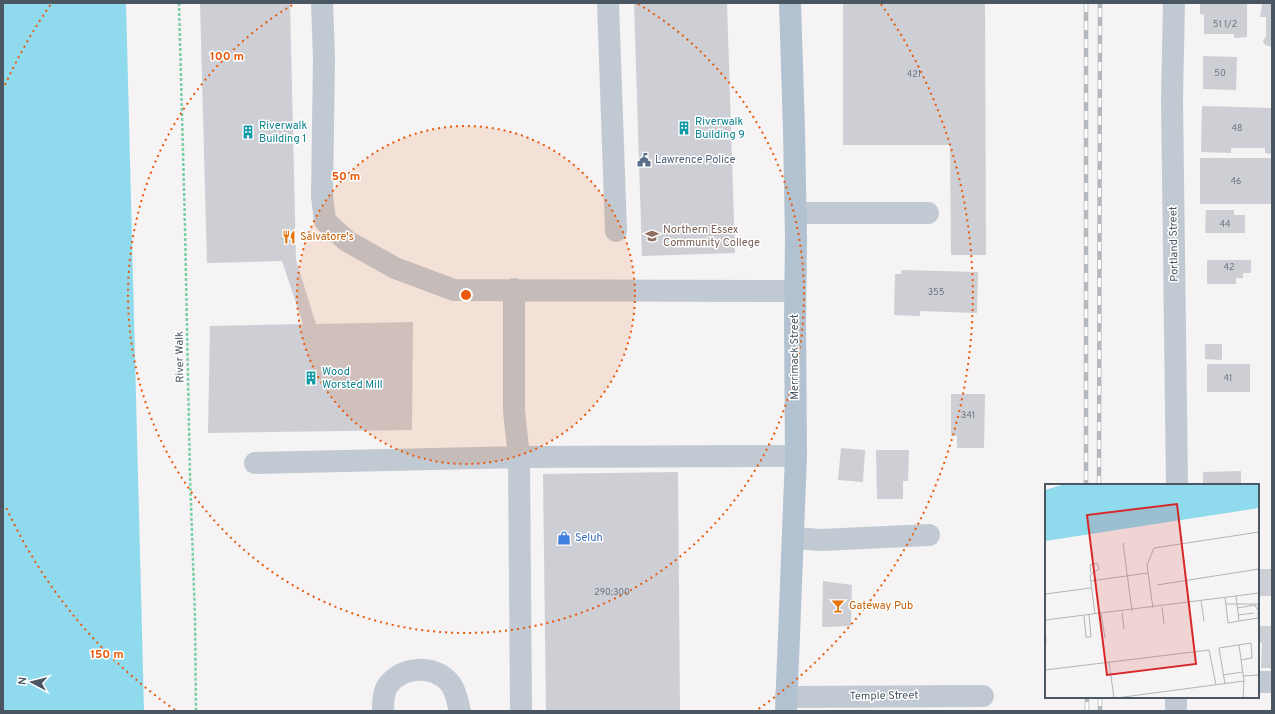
<svg xmlns="http://www.w3.org/2000/svg" width="1275" height="714" font-family="Overpass,sans-serif">
<style>
.water{fill:#90daee}
.building{fill:#cdcfd5}
.lines{fill:none;stroke-linecap:round;stroke-linejoin:round}
.path{stroke:#7ad0a6;stroke-width:2.5;stroke-dasharray:3 2;stroke-linecap:butt}
.minor{stroke:#c1cad2;stroke-width:22}
.major{stroke:#b3c2d1;stroke-width:22}
.rail-casing{stroke:#b5b8bd;stroke-width:4.5}
.rail{stroke:#fff;stroke-width:3;stroke-dasharray:9;stroke-linecap:butt}
.ring{fill:none;stroke:#e8590c;stroke-width:2;stroke-dasharray:2 4}
.labels{text-anchor:middle;dominant-baseline:central;stroke-width:3;stroke-linejoin:round;paint-order:stroke}
.number-label{font-size:9px;fill:#6b747e}
.culture-label{font-size:11px;fill:#0d838f;stroke:#fff;text-anchor:start}
.service-label{font-size:11px;fill:#4e5e75;stroke:#fff;text-anchor:start}
.education-label{font-size:11px;fill:#785e54;stroke:#fff;text-anchor:start}
.food-label{font-size:11px;fill:#c56008;stroke:#fff;text-anchor:start}
.street-label{font-size:11px;fill:#4a5661;stroke:#fff}
.shop-label{font-size:11px;fill:#366cbe;stroke:#fff;text-anchor:start}
.inset-road{fill:none;stroke:#b1b4b9;stroke-width:1}
.view{fill:#d62828;fill-opacity:0.15;stroke:#d62828;stroke-width:2}
.inset-edge{fill:none;stroke:#4a5661;stroke-width:2}
.centre{fill:#e8590c;stroke:#fff;stroke-width:2}
.ring-label{font-size:12px;text-anchor:middle;font-weight:bold;fill:#e8590c;stroke:#fff;stroke-width:3;stroke-linejoin:round;paint-order:stroke}
</style>
<rect width="100%" height="100%" fill="#f5f3f3"/>
<path class="water" d="M3 3H126L144 711H3Z"/>
<path class="building" d="M200 3H290L296 260 316 324 413 322 412 430 208 433 210 326 303 324 282 261 207 263Z
M634 3H727L735 253 642 256Z
M843 3H985L986 255H951L950 145H843Z
M1247 3V37L1234 38V34H1204V15L1200 14V4Z
M1262 4H1272V47L1265 45 1263 41 1266 36V17H1260Z
M1203 56 1237 57 1236 90 1203 89Z
M1202 106 1272 108V154L1265 153V148H1231V153L1201 152Z
M1200 158H1272V204H1200Z
M1206 210H1234V215H1245V233H1205Z
M1207 260H1251V273H1243V278H1236V284H1207Z
M902 270 978 272 977 313 920 311V316L894 315 895 274H901Z
M1205 344H1222V360L1205 359Z
M1207 364H1250V392H1207Z
M951 394H985L984 448H957V436H951Z
M841 448 865 450 863 482 838 480Z
M876 450H909L908 481H903V499H877Z
M1241 471V483L1203 484V472Z
M678 472 680 711H546L543 474Z
M1259 569H1272V596H1258Z
M823 581 852 585 851 626 822 627Z
M1258 626H1272V668H1261L1262 643H1258Z"/>
<g class="lines">
<path class="path" d="M179 3 185 227 190 477 195 617 196 711"/>
<path class="minor" d="M322 3 324 58 322 196 325 221 347 241 395 268 454 290 795 291
M608 3 616 231
M1174 3 1172 99 1177 485
M796 213H928
M514 289V411L519 457 521 711
M255 463 519 457 796 456
M793 538 821 540 929 535
M1258 682H1272
M786 697 983 696
M383 711C383 703 383 691 389 684 404 666 433 665 449 682 455 688 458 703 460 711
M1176 711V697"/>
<path class="major" d="M786 711 796 456 795 320 796 238 794 130 790 3"/>
<g class="rail-casing">
<path id="rail" d="M1086 3V485
M1099 485 1100 3
M1100 697V711
M1087 711V697"/>
</g>
<use href="#rail" class="rail"/>
</g>
<circle cx="466" cy="295" r="169" fill="#e8590c" fill-opacity=".12"/>
<g class="ring">
<circle cx="466" cy="295" r="169"/>
<path d="M638 4A338 338 0 1 1 294 4"/>
<path d="M175 710A507 507 0 0 1 5 505M5 85A507 507 0 0 1 51 4M881 4A507 507 0 0 1 757 710"/>
</g>
<defs>
<g id="building-bare" transform="scale(1.08)"><path d="M-4-6H4V6H1V3H-1V6H-4ZM-2.5-4.3h1.7v1.8h-1.7ZM.8-4.3h1.7v1.8H.8ZM-2.5-1h1.7V.8h-1.7ZM.8-1h1.7V.8H.8Z" fill="#0f9aa8" stroke="#fff" stroke-width="2.5" paint-order="stroke"/></g>
<g id="civic-bare" transform="scale(1.08)"><path d="M-.6-6.5H3V-4.5H.6V-3L4-1V1h2V6H-6V1h2V-1L-.6-3ZM-1.2 2.5V6h2.4V2.5Z" fill="#5c6f8a" stroke="#fff" stroke-width="2.5" paint-order="stroke"/></g>
<g id="university-bare" transform="scale(1.08)"><path d="M0-5L7-2L0 1L-7-2ZM-4 1L0 2.5L4 1V4Q0 6-4 4Z" fill="#8d6e63" stroke="#fff" stroke-width="2.5" paint-order="stroke"/></g>
<g id="restaurant-bare" transform="scale(1.08)"><path d="M-5-6h1v4h1v-4h1v4h1v-4h1v5L-1.5 .5V6h-2V.5L-5-1ZM5-6V6H3V1.5H1.5Q1.5-4 5-6Z" fill="#e8710a" stroke="#fff" stroke-width="2.5" paint-order="stroke"/></g>
<g id="shop-bare" transform="scale(1.08)"><path d="M-5-2.5h2.3a2.7 3.5 0 0 1 5.4 0H5L5.5 6h-11ZM-1.5-2.5h3a1.5 2.3 0 0 0-3 0Z" fill="#3f7fe0" stroke="#fff" stroke-width="2.5" paint-order="stroke"/></g>
<g id="bar-bare" transform="scale(1.08)"><path d="M-6-5H6L.8 .8V4.5H3.5V6h-7V4.5H-.8V.8Z" fill="#e8710a" stroke="#fff" stroke-width="2.5" paint-order="stroke"/></g>
</defs>
<g fill-rule="evenodd">
<use href="#building-bare" x="684" y="128"/>
<use href="#building-bare" x="248" y="132"/>
<use href="#civic-bare" x="644" y="160"/>
<use href="#university-bare" x="652" y="236"/>
<use href="#restaurant-bare" x="289" y="237"/>
<use href="#building-bare" x="311" y="378"/>
<use href="#shop-bare" x="564" y="538"/>
<use href="#bar-bare" x="838" y="606"/>
</g>
<g class="labels">
<g class="number-label">
<text x="1225" y="24">51 1/2</text>
<text x="1220" y="73">50</text>
<text x="914" y="74">421</text>
<text x="1237" y="128">48</text>
<text x="1236" y="181">46</text>
<text x="1225" y="224">44</text>
<text x="1229" y="267">42</text>
<text x="936" y="292">355</text>
<text x="1228" y="378">41</text>
<text x="968" y="415">341</text>
<text x="612" y="592">290;300</text>
</g>
<g class="culture-label">
<text x="695" y="122">Riverwalk<tspan x="695" dy="13">Building 9</tspan></text>
<text x="259" y="126">Riverwalk<tspan x="259" dy="13">Building 1</tspan></text>
<text x="322" y="372">Wood<tspan x="322" dy="13">Worsted Mill</tspan></text>
</g>
<g class="service-label">
<text x="655" y="160">Lawrence Police</text>
</g>
<g class="education-label">
<text x="663" y="230">Northern Essex<tspan x="663" dy="13">Community College</tspan></text>
</g>
<g class="food-label">
<text x="300" y="237">Salvatore's</text>
<text x="849" y="606">Gateway Pub</text>
</g>
<g class="street-label">
<text transform="translate(1174 244) rotate(-91)">Portland Street</text>
<text transform="translate(180 357) rotate(-91)">River Walk</text>
<text transform="translate(795 357) rotate(-90)">Merrimack Street</text>
<text transform="translate(884 696) rotate(-1)">Temple Street</text>
</g>
<g class="shop-label">
<text x="575" y="538">Seluh</text>
</g>
</g>
<g transform="translate(1045 484)">
<rect width="214" height="214" fill="#f5f3f3"/>
<path d="M20 0H214V24L0 57V6Z" fill="#90daee"/>
<path class="inset-road" d="M78 59 87 127M46 89 45 81 52 79 54 85 45 91 50 130M45 97 103 89M112 101 214 85M0 110 46 104M180 113 183 139 194 137 191 112M156 117 159 137M181 120H213V134L194 137M117 123 119 140M108 124 102 81 109 64 214 48M192 124 210 121 212 125M77 128 79 145M56 129 60 154M193 131 209 129M39 132 41 153H46L44 131M0 136 214 109M0 143 1 159M194 161 199 197 198 214M64 178 69 214M0 186 164 166 171 201M178 191 198 188M198 192 214 191M180 200 174 164 206 159 207 174 196 176M71 214 199 197"/>
<path class="view" d="M132 20 151 180 62 191 42 31Z"/>
<rect width="214" height="214" class="inset-edge"/>
</g>
<circle cx="466" cy="295" r="6" class="centre"/>
<g class="ring-label">
<text x="227" y="60">100 m</text>
<text x="346" y="180">50 m</text>
<text x="107" y="658">150 m</text>
</g>
<rect width="1275" height="714" fill="none" stroke="#4a5661" stroke-width="8"/>
<g transform="translate(32 682) rotate(277)" stroke="#ffffff" stroke-width="3" paint-order="stroke">
<path d="M0-3L7 15L0 10L-7 15Z" fill="#4a5661"/>
<text y="-6" font-size="11" font-weight="bold" text-anchor="middle" fill="#4a5661">N</text>
</g>
</svg>
